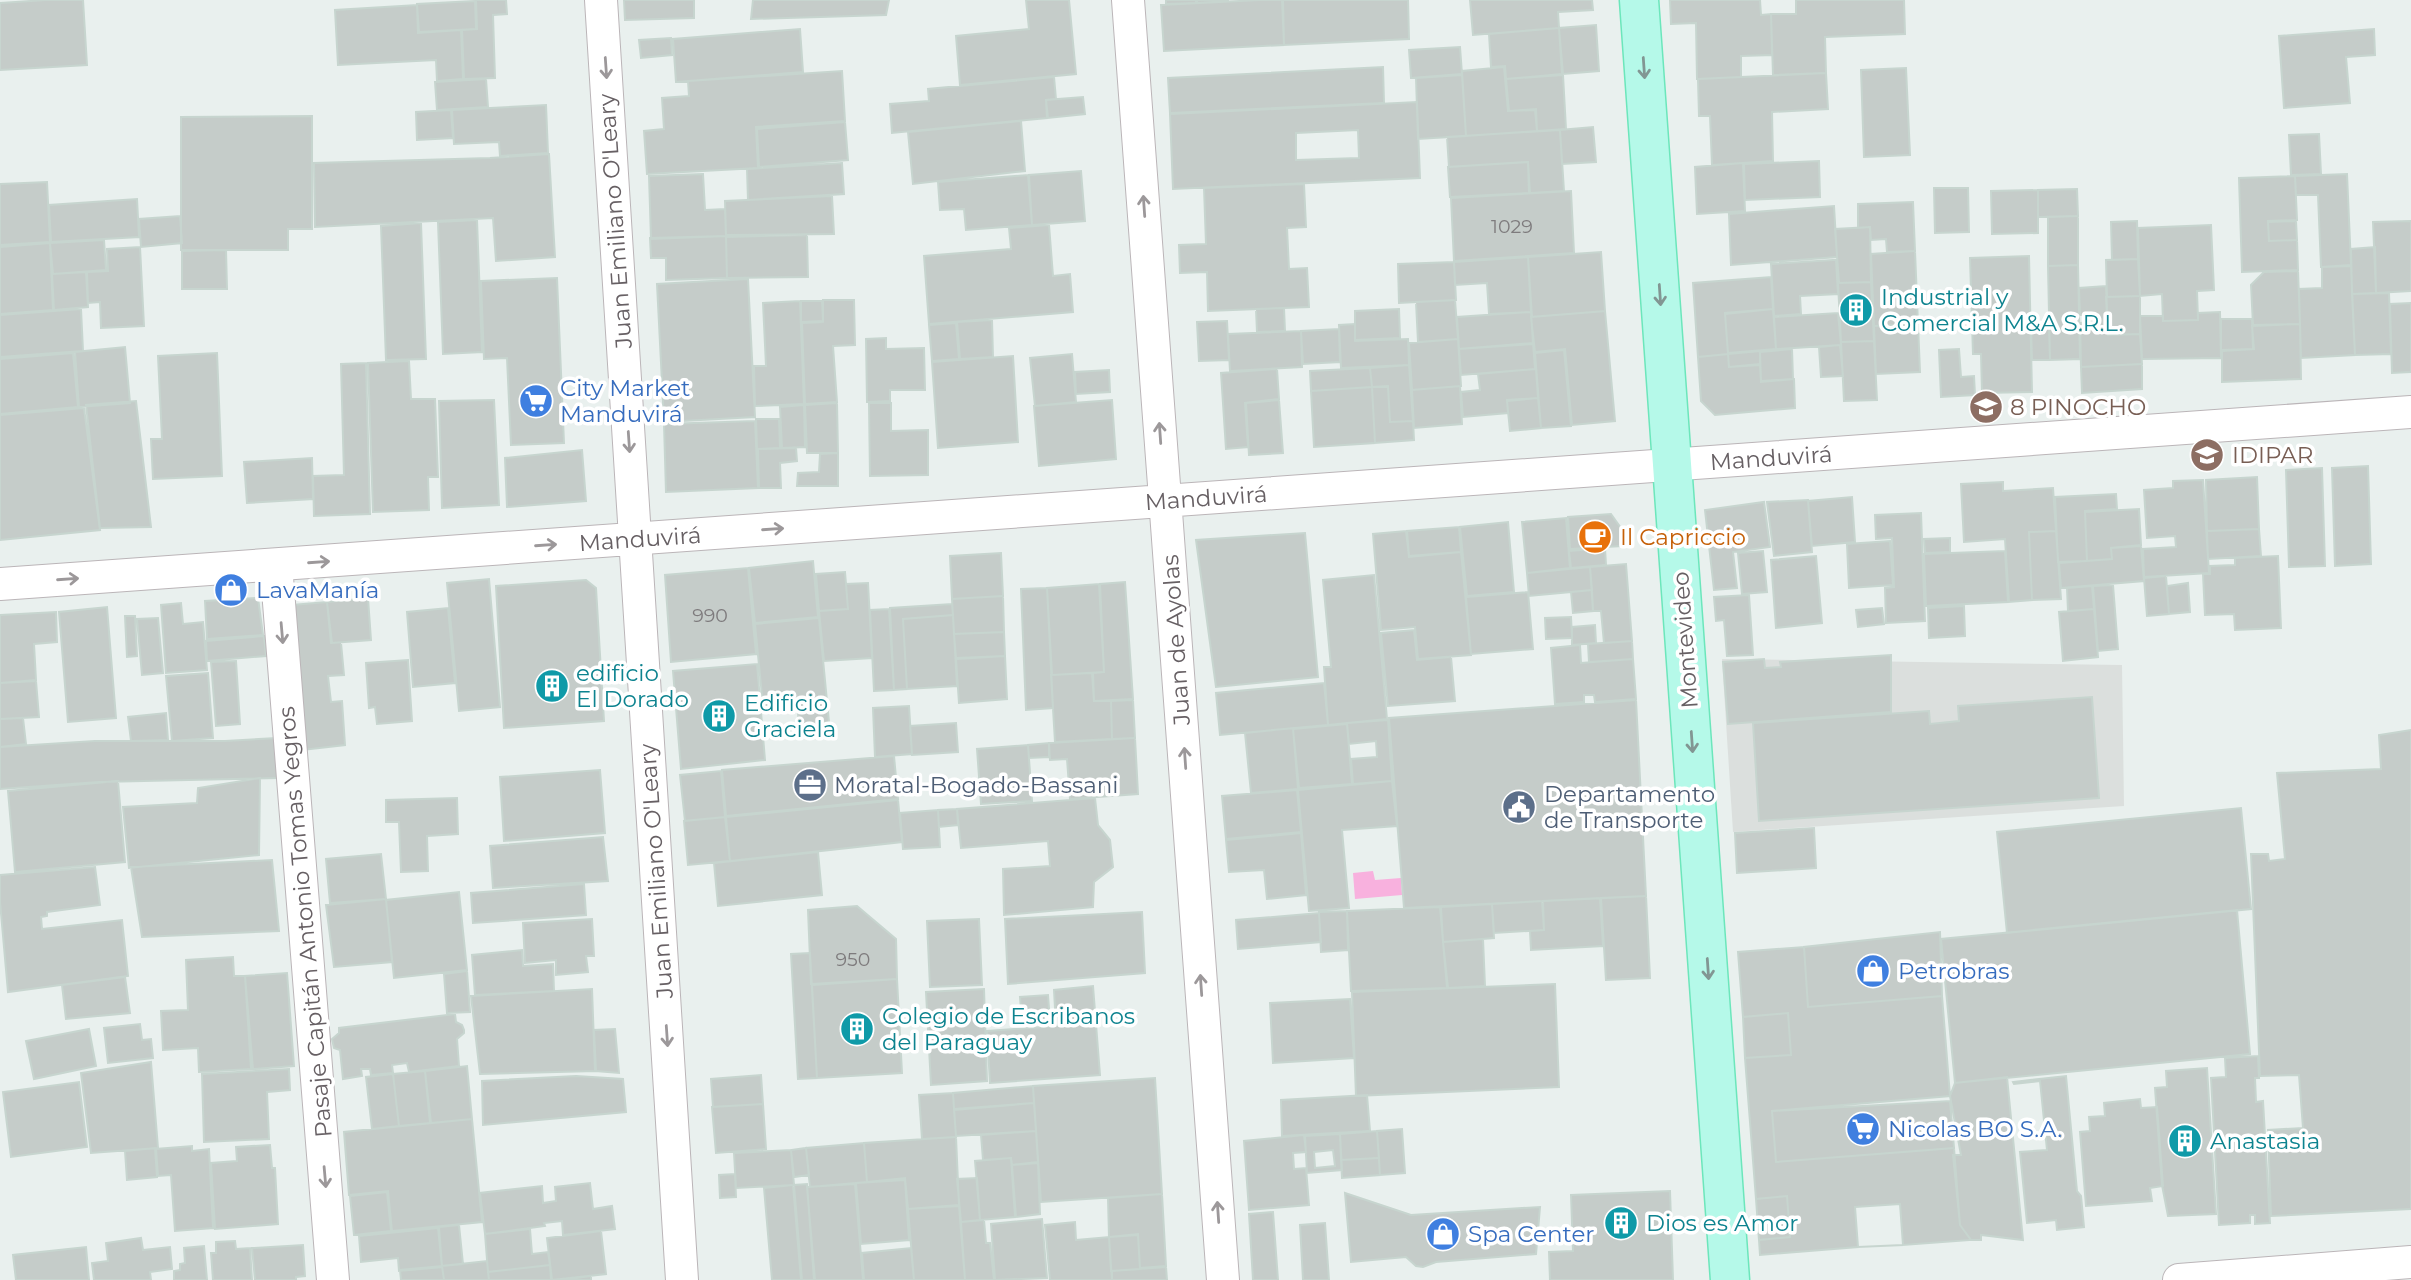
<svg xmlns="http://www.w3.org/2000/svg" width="2411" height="1280" font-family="Montserrat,sans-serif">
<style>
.industrial{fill:#dbdfdd}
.water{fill:#f8b1de}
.building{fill:#c5ccc9;stroke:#c7d5cf;stroke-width:2;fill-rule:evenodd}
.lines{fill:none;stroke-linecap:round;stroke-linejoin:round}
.minor-casing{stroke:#bbb5b8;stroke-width:34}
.primary-casing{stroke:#6ce6bb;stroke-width:41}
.minor{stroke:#fff;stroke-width:32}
.primary{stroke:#b5f9e9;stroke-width:38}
.oneway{stroke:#9c989a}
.oneway2{stroke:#829693}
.labels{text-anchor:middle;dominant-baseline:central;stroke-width:7;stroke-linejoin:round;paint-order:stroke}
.number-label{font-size:19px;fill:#7e7b7d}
.street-label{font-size:23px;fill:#676064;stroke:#fff}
.culture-label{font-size:23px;fill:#0d838f;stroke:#fff;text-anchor:start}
.shop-label{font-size:23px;fill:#366cbe;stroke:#fff;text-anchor:start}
.education-label{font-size:23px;fill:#785e54;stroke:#fff;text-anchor:start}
.food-label{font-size:23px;fill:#c56008;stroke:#fff;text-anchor:start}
.service-label{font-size:23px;fill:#4e5e75;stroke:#fff;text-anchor:start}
</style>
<rect width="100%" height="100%" fill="#e9f0ee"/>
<path class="industrial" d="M1722 659 2122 665 2124 806 1733 832Z"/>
<path class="water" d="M1373 871 1375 880 1401 878 1402 895 1355 899 1353 873Z"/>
<path class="building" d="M46 0H83L87 65 0 70V3Z
M476 0H506L507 14 493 15 495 78 464 79 462 30 477 29Z
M624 0H694V18L625 20Z
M753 0H889L886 15 751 19Z
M1026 0H1069L1076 74 960 85 956 36 1029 29Z
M1166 0H1196V3L1166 4Z
M1197 0H1228V1L1197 3Z
M1259 0H1282L1284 45 1164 51 1161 5Z
M1283 0H1408L1409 39 1284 45Z
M1470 0H1592L1593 10 1558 12 1559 28 1473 35Z
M1670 0H1760L1761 15 1771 14 1772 55 1741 56V77L1697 79 1696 23 1671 24Z
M1796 0H1904L1905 34 1825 37 1826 73 1773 75 1771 14H1796Z
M475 1 476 29 419 32 417 4Z
M417 5 418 33 461 30 463 79 437 81 436 60 338 65 335 10Z
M1596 25 1599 71 1563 74 1559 28Z
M1559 28 1562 74 1506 79 1505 66 1491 67 1489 34Z
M800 29 803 72 676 82 673 39Z
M2374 29 2375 55 2346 57 2350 103 2284 108 2279 36Z
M671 38 672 55 641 58 639 40Z
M1460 47 1462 74 1411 78 1409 50Z
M1383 67 1384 103 1170 113 1168 78Z
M1504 67 1508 111 1535 110 1537 131 1466 136 1462 71Z
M1906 68 1910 155 1864 157 1861 70Z
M842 71 845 121 756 127 758 168 647 174 644 131 664 129 662 98 689 96 688 81Z
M1826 73 1828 109 1772 112 1773 161 1712 165 1710 116H1699L1698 79Z
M1462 75 1466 136 1418 139 1416 78Z
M1563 75 1566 129 1537 131 1536 109 1509 111 1506 79Z
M1054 77 1056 99 1046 100 1047 118 892 133 890 104 929 101 928 89Z
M486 79 488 107 437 110 435 82Z
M1083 97 1085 114 1048 118 1046 100Z
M1417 102 1420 178 1173 189 1170 114ZM1358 130 1359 158 1296 160V133Z
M546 105 548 153 500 156 499 142 454 144 452 110Z
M451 110 453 138 417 140 416 112Z
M312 116V229H288V250H181V117Z
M1021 121 1025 171 913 184 908 132Z
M845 122 848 160 759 167 757 129Z
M1593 127 1596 162 1562 164 1560 130Z
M1560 130 1564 191 1530 193 1528 162 1449 167 1447 137Z
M2319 134 2321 174 2291 175 2289 135Z
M549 154 555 257 496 261 493 218 315 227 314 163 490 158Z
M1819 161 1820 197 1745 200 1744 164Z
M1528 162 1529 193 1450 197 1448 167Z
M842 163 844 194 748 200 747 169Z
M1743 163 1745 211 1697 214 1695 167Z
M1081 171 1085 221 1032 225 1029 175Z
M703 174 705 210 725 209 726 236 651 239 649 176Z
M2347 174 2351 265 2321 267 2318 195H2296L2295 176Z
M1028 175 1032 225 966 230 964 209 940 210 938 182Z
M2295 176 2297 220 2268 221 2269 241 2297 240 2298 270 2242 272 2239 178Z
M47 182 50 242 0 245V184Z
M1304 184 1306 227 1287 228 1289 269 1307 268 1309 307 1208 311 1207 272 1180 273 1179 245 1206 244 1204 188Z
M1934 188H1968L1969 232 1935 233Z
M2077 189 2078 216 2038 217V190Z
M2038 190V233L1992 234 1991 191Z
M1571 191 1574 253 1454 261 1451 198Z
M832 196 834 234 726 235 725 201Z
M137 199 139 237 51 242 49 205Z
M1913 202 1915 251 1887 252 1886 239 1871 240 1870 227 1858 228V204Z
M1834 206 1837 257 1731 265 1729 214Z
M180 216 182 243 141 247 139 219Z
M2078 216V265L2048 266V217Z
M477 220 482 352 443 354 438 222Z
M2137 221 2138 259 2112 260 2111 222Z
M2296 221 2297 240 2269 241 2268 222Z
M2411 221V291L2376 293 2373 222Z
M421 223 426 359 386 360 381 226Z
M1049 225 1053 276 1070 274 1073 312 929 324 924 256 1011 249 1009 228Z
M2211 225 2214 290 2197 291 2198 320 2163 321 2162 294 2140 296 2138 228Z
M1870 227 1871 282 1839 283 1835 229Z
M807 235 808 277 727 278 726 237Z
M726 236 727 278 666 280V258H651L650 238Z
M104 240 106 270 53 274 50 243Z
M50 243 53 310 0 314V247Z
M140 247 144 326 101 328 100 302 88 303 87 272 108 271 107 249Z
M2375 247 2376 293 2352 294 2351 249Z
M226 250 227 289H182V251Z
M1915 251 1918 324 1874 326 1871 254Z
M1601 252 1605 311 1532 317 1528 257Z
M2029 256 2032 392 1982 393 1981 354H1973L1970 258Z
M1528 257 1531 312 1489 314 1487 283 1455 285 1454 262Z
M2138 259 2140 296 2107 297 2106 260Z
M1833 260H1836L1838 294 1800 296 1801 314 1774 316 1771 264Z
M1454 262 1456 300 1399 303 1398 264Z
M2078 265 2080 359 2050 360 2048 266Z
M2351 266 2355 355 2301 358 2299 289 2322 288V267Z
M2298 271 2300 324 2253 325 2251 285 2264 272Z
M86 272 88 307 54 310 52 274Z
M1771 277 1773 309 1725 313 1728 354 1698 357 1693 283Z
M557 278 564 443 511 445 507 358 484 359 481 281Z
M748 279 755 417 664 422 657 284Z
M1871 282 1874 341 1841 342 1838 283Z
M2106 286 2108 335 2140 334 2142 364 2081 367 2080 323 2096 322V315H2080L2079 288Z
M2389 293 2391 354 2355 355 2352 294Z
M2140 296V334L2108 335 2106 297Z
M823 300H854L855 345 833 346 837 402 805 404 802 323 823 322Z
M1455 300 1458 339 1418 342 1416 302Z
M800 301 804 404 755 406 754 366H766L763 303Z
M801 301H822L823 321 801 322Z
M2411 303V372L2392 373 2390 304Z
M1284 308 1285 331 1257 332 1256 309Z
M81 309 83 351 0 357V315Z
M1399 309 1400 338 1355 340V311Z
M1773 309 1776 349 1728 353 1725 314Z
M1605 311 1615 421 1572 425 1565 349 1535 352 1531 317Z
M1531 312 1533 344 1459 349 1457 317Z
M2220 312 2221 358 2142 359 2140 316H2163V321L2198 320V313Z
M1838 313 1841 345 1776 349 1774 317Z
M2221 319H2252L2253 349 2221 350Z
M992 320 993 357 960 359 957 322Z
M1227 321 1229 360 1199 361 1197 322Z
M956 323 959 359 932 361 929 325Z
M1355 324V341L1408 339 1409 365 1341 368 1339 325Z
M1918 324 1920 372 1876 374 1874 326Z
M2300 324 2301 379 2222 382V351L2254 349 2252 326Z
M2049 326 2050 360H2032L2031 327Z
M1339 329 1340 362 1303 364 1301 331Z
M1301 331 1302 367 1230 371 1228 334Z
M886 338V349L924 348 925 390H890V401L867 402 866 339Z
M1458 339 1461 386 1412 390 1409 343Z
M1874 341 1877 400 1844 401 1841 342Z
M1533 343 1535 369 1461 375 1459 349Z
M1840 345 1843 376 1821 377 1819 347Z
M125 347 130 403 79 407 75 352Z
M1792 349 1793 379 1761 381 1760 352Z
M1959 349 1961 377 1974 376 1975 395 1941 397 1939 350Z
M1564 350 1571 426 1541 428 1535 353Z
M1760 351V364L1729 367 1728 354Z
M73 353 78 407 0 414V359Z
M217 353 222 476 153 479 151 439H162L158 356Z
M1072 354 1076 402 1035 406 1030 358Z
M1728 354 1729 367 1760 365 1761 382 1794 379 1795 408 1715 415 1701 401 1698 357Z
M1013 356 1018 442 938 448 932 362Z
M409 361 411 399H435L438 477H428L429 510 373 512 368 363Z
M366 363 370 514 314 516 313 476 344 475 341 364Z
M2142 364V389L2082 393 2081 367Z
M1409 365 1413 421 1390 422 1388 387H1372L1370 368Z
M1370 368 1372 387 1311 391 1310 371Z
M1277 369 1279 399 1245 403 1248 447 1226 449 1221 373Z
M1536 369 1538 398 1507 400 1508 413 1463 417 1461 392 1480 390 1478 374Z
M1109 370 1110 392 1076 394 1075 372Z
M1388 386 1390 422 1413 421 1414 440 1375 443 1372 387Z
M1460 386 1462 424 1414 428 1412 390Z
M1372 387 1375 443 1314 447 1311 391Z
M1538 398 1541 428 1510 431 1507 401Z
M494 400 499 505 442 508 439 401Z
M1112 400 1116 459 1039 466 1034 406Z
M1279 400 1283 453 1249 455 1246 403Z
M136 401 151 527 100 528 86 405Z
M837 403 838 453H807L805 405Z
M869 403H891V431L928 430V475L870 476Z
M804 405 805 447 782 448 780 407Z
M84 408 100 530 0 540V415Z
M756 419H779L780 448 757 449Z
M755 421 758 488 666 492 664 424Z
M796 448 797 461 780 463 781 488H759L758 449Z
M582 450 586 501 507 507 505 458Z
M838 453V486H797L798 473 819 472 820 454Z
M312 458 313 499 247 503 244 462Z
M2368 466 2371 564 2335 566 2332 468Z
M2322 468 2325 566 2289 567 2286 470Z
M2257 477 2259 529 2207 531 2206 480Z
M2203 480 2209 573 2144 577 2143 549 2176 547 2175 536 2147 538 2144 490 2173 488V481Z
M2003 482V491L2053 488 2056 531 2029 532 2032 600 2009 602 2005 539 1964 542 1961 484Z
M2116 494 2117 509 2085 511 2087 561 2058 562 2055 497Z
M1852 497 1855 542 1812 546 1808 501Z
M1808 500 1812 552 1774 556 1767 502Z
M1764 502 1770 547 1733 552 1737 588 1714 590 1705 510Z
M2139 509 2141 545 2111 548 2112 559 2087 561 2085 512Z
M1921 513 1925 621 1886 623 1885 588 1894 587 1892 538 1876 539 1875 515Z
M1611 514 1621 528 1622 546 1570 549 1568 517Z
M1566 518 1570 568 1527 573 1522 522Z
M1508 522 1514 592 1467 596 1460 527Z
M1459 527 1461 552 1409 556 1407 531Z
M2259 529 2261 556 2208 559 2207 531Z
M1406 531 1409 557 1461 552 1471 655 1418 659 1415 627 1381 630 1373 534Z
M2056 531 2061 599 2032 600 2029 532Z
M1305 533 1318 677 1216 687 1196 540Z
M1950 538V552L1925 553 1924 539Z
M1890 541 1893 585 1849 588 1847 544Z
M2141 546 2144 581 2061 588 2059 563 2112 559 2111 548Z
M1605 548 1606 565 1571 568 1569 551Z
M1763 551 1767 592 1742 594 1738 553Z
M2005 551 2008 602 1926 606 1924 554Z
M1001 553 1003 596 952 599 950 556Z
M1816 556 1822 623 1776 628 1771 560Z
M2278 556 2281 628 2235 630 2234 614 2205 615 2203 574H2210V566L2235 565V558Z
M813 561 818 617 755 623 749 568Z
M1626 564 1632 641 1604 643 1601 611H1593L1590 567Z
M1590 567 1592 590 1529 596 1527 573Z
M748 568 756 654 671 662 665 575Z
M845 572 848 609 819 611 816 574Z
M1374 575 1387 719 1328 725 1324 667H1331L1323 580Z
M2166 576 2169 614 2147 616 2144 578Z
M489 579 500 707 459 711 447 583Z
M586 580 596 588 604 721 504 728 496 586Z
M1125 582 1133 699 1094 701 1093 673 1104 672 1100 584Z
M868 583 872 658 824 661 819 611 848 609 846 584Z
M2188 583 2190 612 2169 614 2167 586Z
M1099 584 1104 672 1052 675 1047 588Z
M2113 585 2118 649 2098 651 2093 586Z
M2092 586 2094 609 2068 611 2067 588Z
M1047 588 1053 708 1026 710 1021 589Z
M1592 590 1593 611 1573 613 1571 592Z
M1528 592 1533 649 1471 654 1466 597Z
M1749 595 1753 655 1727 656 1724 620 1716 621 1714 597Z
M1003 596 1004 632 954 634 952 599Z
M258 598 263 635 207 639 205 601Z
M368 598 371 640 332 643 327 602Z
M327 602 331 643H341L344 675 328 676 331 702 342 701 345 745 294 751 280 606Z
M181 603 183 624 203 622 207 670 166 673 161 605Z
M952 604 953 615 903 619 907 689 894 690 890 608Z
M1964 606 1965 636 1929 638 1928 608Z
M107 607 116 718 68 722 59 612Z
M448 608 455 683 413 687 407 612Z
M1882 608 1884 624 1858 627 1856 610Z
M889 609 894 690 874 691 870 610Z
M2094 609 2098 657 2063 661 2059 612Z
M56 612 57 642 34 644 36 680 0 683V615Z
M953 615 957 686 907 689 903 619Z
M125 616H135L137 656 127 657Z
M1571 617 1572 638 1546 639 1545 618Z
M158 618 163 673 142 675 137 619Z
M819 618 829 722 799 725 797 702 763 706 755 624Z
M1595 625 1596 643 1572 645V627Z
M1414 630 1417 660 1451 657 1455 701 1388 706 1381 633Z
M1004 632 1005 656 956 658 954 634Z
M264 636 266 656 207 661 206 641Z
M1632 641 1633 659 1589 662 1588 644Z
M1580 645 1581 663 1633 659 1636 699 1595 702 1594 695H1584V702L1555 704 1551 648Z
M1891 655V712L1728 724 1723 662 1764 659 1765 668 1781 667 1780 662Z
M1005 656 1007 699 959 703 956 659Z
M408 660 412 721 377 724 375 707 369 708 366 663Z
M236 661 240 724 216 726 211 662Z
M757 664 765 760 681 769 673 671Z
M208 673 213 738 172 741 166 676Z
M1092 673 1094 701H1111L1112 739 1055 742 1051 675Z
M36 681 39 717 0 719V683Z
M1324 683 1328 725 1220 735 1216 693Z
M2092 697 2099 798 1759 821 1753 723 1929 711 1930 724 1959 721 1958 706Z
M1133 700 1135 738 1112 739 1111 701Z
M1636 700 1646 896 1404 908 1389 718Z
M909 706 912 754 875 757 873 708Z
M166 713 168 740 131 741 128 717Z
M23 718 26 744 0 747V719Z
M1388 720 1392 781 1353 784 1351 759 1377 757 1376 741 1349 744 1347 723Z
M956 723 958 752 912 755 910 726Z
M1347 724 1352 784 1299 788 1293 729Z
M1293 728 1298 789 1251 793 1245 733Z
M2411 730V1209L2271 1216 2268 1130 2303 1128 2299 1075 2260 1076 2251 854H2268L2269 861 2285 859 2277 773 2381 769 2379 735Z
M276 738 279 778 99 782 0 789V747L95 741H225Z
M1135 738 1138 794 1070 799 1067 759 1050 760 1049 743Z
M1049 743V757L1029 758 1028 745Z
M1028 745 1032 801 981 804 977 749Z
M894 756 898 799 726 816 722 770Z
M600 770 605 833 504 841 500 777Z
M721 771 725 817 685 821 680 775Z
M260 778 259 855 129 868 123 807 197 803 198 788Z
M118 781 125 862 15 872 8 791Z
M1392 781 1397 826 1342 830 1349 908 1309 911 1298 790Z
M1297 790 1301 832 1226 839 1222 796Z
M457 798 458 834 427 836 428 871 401 872 399 822H386V800Z
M1095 798 1098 825 1110 840 1113 867 1094 882 1093 907 1004 915 1003 869 1050 866 1048 841 961 848 957 809Z
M898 800 902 842 730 861 726 817Z
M2241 808 2251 909 2007 933 1997 832Z
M957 809 958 825 939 827 938 810Z
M938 810 940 847 903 849 900 813Z
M725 817 730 861 688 865 684 821Z
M1814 828 1816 868 1737 873 1735 833Z
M1301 833 1306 895 1267 899 1264 870 1229 872 1226 840Z
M603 837 608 881 493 888 490 846Z
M818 852 822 895 718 906 714 863Z
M381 854 386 899 330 903 326 859Z
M272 860 279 931 142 937 131 867Z
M95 867 100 905 47 912V916L41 917 42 929 122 920 128 976 8 992 0 902V875Z
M584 884 586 915 473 923 471 893Z
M459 892 467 970 394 978 386 900Z
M1646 896 1650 978 1606 980 1601 898Z
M1600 898 1603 946 1531 950 1530 931 1544 930 1543 901Z
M386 899 392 962 334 967 326 905Z
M1542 901 1544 930 1494 933 1492 904Z
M1492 904 1494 938 1443 942 1441 907Z
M857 906 896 939 897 979 811 984 808 910Z
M1440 907 1447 988 1351 991 1347 911Z
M2237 910 2250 1054 1955 1083 1941 939Z
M1347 911 1348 950 1321 952 1319 912Z
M1142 912 1145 973 1008 984 1005 919Z
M1319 913 1321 942 1238 949 1236 920Z
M592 919 594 956H586L588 972 556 975V960L525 963 523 923Z
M979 919 982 985 930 987 927 921Z
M1940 932 1942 996 1808 1007 1804 947Z
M1483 939 1485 986 1448 988 1443 942Z
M1804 947 1808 1007 1942 996 1950 1096 1772 1111 1776 1162 1954 1148 1960 1225 1971 1240 1903 1245 1900 1204 1855 1207 1858 1247 1760 1255 1759 1240 1790 1237 1787 1196 1756 1199 1745 1058 1791 1055 1788 1013 1743 1017 1738 952Z
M522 950 523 966 553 964 554 991 475 995 472 955Z
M810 953 817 1078 798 1079 791 954Z
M233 957 234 976H245L251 1069 199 1072 198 1048 163 1050 161 1011 188 1010 186 960Z
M467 971 470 1012 447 1013 444 974Z
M287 973 294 1066 253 1069 245 976Z
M125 977 130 1013 66 1019 62 985Z
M897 979 902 1073 817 1078 812 985Z
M1555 984 1559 1087 1356 1096 1352 992Z
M1093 986 1100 1075 990 1083 987 1031 1056 1026 1054 990Z
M592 989 595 1071 480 1074 471 996Z
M984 989 987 1081 931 1085 926 992Z
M1048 995 1050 1022 1022 1024 1020 997Z
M1350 999 1354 1058 1273 1063 1270 1003Z
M1788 1013 1791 1055 1745 1058 1743 1017Z
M455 1014 456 1022 462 1025 464 1030V1033L457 1039 459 1066 409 1072 407 1063 392 1065 393 1073 371 1075 370 1069H361L362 1076 343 1079 340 1050 334 1048 332 1039 339 1033V1028Z
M140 1024 142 1040 151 1039 153 1058 108 1063 104 1028Z
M89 1029 96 1066 34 1079 26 1041Z
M615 1029 619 1073 596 1071 594 1030Z
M2258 1056 2259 1078H2255L2256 1102 2263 1101 2270 1223 2255 1224V1215H2250V1223L2219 1225 2211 1078 2226 1077 2225 1058Z
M151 1062 158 1148 91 1153 81 1073Z
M467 1066 472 1119 431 1123 425 1071Z
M2207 1068 2216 1214 2168 1216 2162 1185 2155 1088 2167 1087 2166 1071Z
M289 1069 290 1090 267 1092 269 1139 204 1142 202 1074Z
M425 1071 430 1123 399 1126 393 1074Z
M393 1074 399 1126 372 1129 366 1077Z
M761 1075 763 1104 713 1107 711 1079Z
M576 1076 623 1079 626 1112 483 1125 482 1081Z
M2066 1076 2077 1191 2081 1196 2084 1227 2057 1230 2056 1220 2027 1223 2020 1152 2047 1150 2040 1081 2014 1084 2013 1082Z
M2007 1077 2023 1240 1981 1235V1240H1971L1960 1225 1953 1155H1961L1950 1096 1955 1083Z
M1155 1078 1162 1194 1041 1202 1033 1086Z
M79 1082 87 1147 11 1157 3 1092Z
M1033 1086 1034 1103 954 1109 953 1093Z
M953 1093 956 1137 922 1139 919 1095Z
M1367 1095 1370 1131 1282 1136 1281 1100Z
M2140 1099 2141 1108 2157 1107 2163 1186 2150 1188 2152 1201 2086 1206 2080 1132 2090 1131 2089 1117 2105 1116 2104 1103Z
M1950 1101 1954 1148 1776 1162 1772 1111Z
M1034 1103 1036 1131 956 1136 954 1110Z
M763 1104 766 1149 716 1153 712 1107Z
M472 1119 482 1222 392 1231 388 1191 349 1195 344 1132Z
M1402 1129 1405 1173 1380 1175 1377 1131Z
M1036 1131 1038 1162 1012 1165 1011 1158 983 1160 981 1135Z
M1377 1131 1379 1158 1341 1160 1340 1134Z
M1340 1134 1342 1170 1307 1173 1305 1136ZM1333 1150 1335 1166 1315 1168 1314 1152Z
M1304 1135 1306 1152 1293 1153 1294 1169 1306 1168 1309 1205 1249 1210 1244 1141Z
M956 1137 959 1205 908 1209 905 1178 867 1182 864 1143Z
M864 1143 867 1182 810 1187 806 1148Z
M270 1145 272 1168H275L278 1224 215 1229 211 1163 237 1161 236 1147Z
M192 1146V1151L209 1149 213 1228 175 1231 171 1175 158 1176 156 1149Z
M155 1148 157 1177 127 1180 125 1151Z
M806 1148 809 1175 794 1177 791 1150Z
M791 1150 794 1185 736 1188 734 1153Z
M1011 1158 1015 1217 980 1220 975 1161Z
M1379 1158 1380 1175 1342 1178 1341 1160Z
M1038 1163 1040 1214 1016 1217 1012 1165Z
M735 1174 736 1197 720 1198 719 1175Z
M977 1178 980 1220 961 1222 957 1179Z
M905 1180 909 1240 861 1244 856 1183Z
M590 1183 593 1209 612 1206 615 1229 563 1235 562 1221 544 1223 545 1226 485 1234 480 1193 542 1186 543 1203 556 1201 555 1187Z
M807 1184 814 1280H802L794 1185Z
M855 1184 863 1280H815L807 1187Z
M793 1185 801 1280H772L764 1188Z
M1670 1191 1673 1280H1550L1549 1252 1573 1251 1571 1195Z
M387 1192 391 1231 354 1235 350 1196Z
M1345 1193 1411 1215 1540 1207 1536 1254 1436 1262 1423 1267 1416 1266 1406 1257 1351 1262Z
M1162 1194 1166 1266 1140 1268 1138 1234 1109 1237 1108 1198Z
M1787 1196 1790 1237 1759 1240 1756 1199Z
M1900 1204 1903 1245 1858 1247 1855 1207Z
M1900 1204 1903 1245 1858 1247 1855 1207Z
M959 1206 965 1280H914L908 1209Z
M1273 1212 1278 1280H1253L1249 1214Z
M1042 1219 1047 1278 995 1280 991 1224Z
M984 1220 986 1243H990L994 1280H965L961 1222Z
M1075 1222 1076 1240 1109 1237 1112 1280H1050L1045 1225Z
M1325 1223 1329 1280H1303L1300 1225Z
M459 1225 463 1264 442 1266 439 1227Z
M438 1228 442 1267 399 1271 398 1258 361 1262 359 1236Z
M530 1229 532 1254 548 1252 550 1265 488 1272 485 1234Z
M601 1231 606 1274 552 1280 547 1238Z
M1138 1235 1140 1269 1111 1271 1109 1237Z
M141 1238 143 1250 170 1247 172 1269 150 1272 151 1280H94L92 1263 108 1261 106 1243Z
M235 1241 236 1249 250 1248 252 1280H213L211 1253H216V1242Z
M303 1245 305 1276 296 1277V1280H255L252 1248Z
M204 1246 207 1280H174V1271L180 1270V1264L185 1263 184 1248Z
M86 1247 89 1280H16L13 1255Z
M911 1248 914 1280H864L862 1253Z
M487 1261 489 1280H444L442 1266Z
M550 1265 551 1280H489L488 1272Z
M442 1266 444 1280H401L400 1270Z
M1166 1267 1167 1280H1112V1271Z
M591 1276V1280H562Z"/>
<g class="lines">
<g class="minor-casing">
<path id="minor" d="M601 0 682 1280
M1128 0 1223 1280
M276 565 333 1280
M0 584 2411 412
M2179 1280 2411 1262"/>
</g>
<g class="primary-casing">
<path id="primary" d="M1639 0 1730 1280"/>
</g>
<use href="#minor" class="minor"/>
<use href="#primary" class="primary"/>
</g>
<defs><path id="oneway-shaft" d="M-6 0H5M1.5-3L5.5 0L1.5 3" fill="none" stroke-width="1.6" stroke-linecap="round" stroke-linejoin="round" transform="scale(1.75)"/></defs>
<g class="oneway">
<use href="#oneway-shaft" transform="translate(606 68) rotate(86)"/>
<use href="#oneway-shaft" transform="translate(1144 206) rotate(-94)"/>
<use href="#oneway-shaft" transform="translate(1160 433) rotate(-94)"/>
<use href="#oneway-shaft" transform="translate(629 442) rotate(86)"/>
<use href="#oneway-shaft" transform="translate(773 529) rotate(-4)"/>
<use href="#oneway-shaft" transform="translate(546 545) rotate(-4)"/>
<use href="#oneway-shaft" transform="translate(319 562) rotate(-4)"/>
<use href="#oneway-shaft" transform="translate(68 579) rotate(-4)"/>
<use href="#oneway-shaft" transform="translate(282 633) rotate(85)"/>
<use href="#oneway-shaft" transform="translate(1185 758) rotate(-94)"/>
<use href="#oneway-shaft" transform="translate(1201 985) rotate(-94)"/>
<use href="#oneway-shaft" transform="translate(667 1036) rotate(86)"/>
<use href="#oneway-shaft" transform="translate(325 1177) rotate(85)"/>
<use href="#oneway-shaft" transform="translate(1218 1212) rotate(-94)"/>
</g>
<g class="oneway2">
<use href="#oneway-shaft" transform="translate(1644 68) rotate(86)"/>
<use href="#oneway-shaft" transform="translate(1660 295) rotate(86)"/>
<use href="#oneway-shaft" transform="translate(1692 742) rotate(86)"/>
<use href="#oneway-shaft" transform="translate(1708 969) rotate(86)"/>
</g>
<defs>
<g id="building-disc" transform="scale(1.75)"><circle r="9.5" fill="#0f9aa8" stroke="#fff"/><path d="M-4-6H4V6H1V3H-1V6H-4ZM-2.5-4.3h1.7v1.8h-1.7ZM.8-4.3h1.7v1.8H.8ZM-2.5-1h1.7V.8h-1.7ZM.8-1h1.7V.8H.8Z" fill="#fff"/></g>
<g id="supermarket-disc" transform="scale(1.75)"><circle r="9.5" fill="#3f7fe0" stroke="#fff"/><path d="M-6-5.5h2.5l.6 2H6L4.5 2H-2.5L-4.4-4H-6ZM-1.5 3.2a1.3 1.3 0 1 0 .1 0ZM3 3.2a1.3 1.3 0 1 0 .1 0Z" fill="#fff"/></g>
<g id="school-disc" transform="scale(1.75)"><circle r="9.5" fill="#8d6e63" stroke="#fff"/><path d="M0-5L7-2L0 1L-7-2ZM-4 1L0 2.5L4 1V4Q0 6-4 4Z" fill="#fff"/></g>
<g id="cafe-disc" transform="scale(1.75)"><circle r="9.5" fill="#e8710a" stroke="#fff"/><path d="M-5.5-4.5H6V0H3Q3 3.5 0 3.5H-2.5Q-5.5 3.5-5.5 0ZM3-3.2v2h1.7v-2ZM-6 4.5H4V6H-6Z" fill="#fff"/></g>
<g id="shop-disc" transform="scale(1.75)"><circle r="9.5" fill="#3f7fe0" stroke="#fff"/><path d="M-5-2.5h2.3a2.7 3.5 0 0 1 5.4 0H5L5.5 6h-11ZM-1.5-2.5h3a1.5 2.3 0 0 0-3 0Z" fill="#fff"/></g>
<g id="office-disc" transform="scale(1.75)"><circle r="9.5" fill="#5c6f8a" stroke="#fff"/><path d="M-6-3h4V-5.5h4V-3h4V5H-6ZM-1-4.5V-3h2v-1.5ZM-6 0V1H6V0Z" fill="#fff"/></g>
<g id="civic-disc" transform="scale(1.75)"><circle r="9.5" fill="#5c6f8a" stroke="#fff"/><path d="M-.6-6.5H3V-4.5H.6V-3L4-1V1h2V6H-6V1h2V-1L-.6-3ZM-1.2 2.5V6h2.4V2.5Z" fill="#fff"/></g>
</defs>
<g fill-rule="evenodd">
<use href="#building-disc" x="1856" y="310"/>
<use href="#supermarket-disc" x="536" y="401"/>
<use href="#school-disc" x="1986" y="407"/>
<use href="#school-disc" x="2207" y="455"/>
<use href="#cafe-disc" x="1595" y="537"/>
<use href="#shop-disc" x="231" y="590"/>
<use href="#building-disc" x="552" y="686"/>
<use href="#building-disc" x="719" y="716"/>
<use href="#office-disc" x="810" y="785"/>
<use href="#civic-disc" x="1519" y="807"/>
<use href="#shop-disc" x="1873" y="971"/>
<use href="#building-disc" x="857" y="1029"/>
<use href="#supermarket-disc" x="1863" y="1129"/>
<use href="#building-disc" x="2185" y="1141"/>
<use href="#building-disc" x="1621" y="1223"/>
<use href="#shop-disc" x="1443" y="1234"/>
</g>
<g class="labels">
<g class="number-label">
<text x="1512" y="226">1029</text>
<text x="710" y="615">990</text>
<text x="853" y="959">950</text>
</g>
<g class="street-label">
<text transform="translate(615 221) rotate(-94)">Juan Emiliano O'Leary</text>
<text transform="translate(1771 458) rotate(-4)">Manduvirá</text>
<text transform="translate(1206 498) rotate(-4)">Manduvirá</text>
<text transform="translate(640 539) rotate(-4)">Manduvirá</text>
<text transform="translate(1176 640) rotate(-94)">Juan de Ayolas</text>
<text transform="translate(1685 640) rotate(-94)">Montevideo</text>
<text transform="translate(656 871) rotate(-94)">Juan Emiliano O'Leary</text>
<text transform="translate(305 922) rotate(-95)">Pasaje Capitán Antonio Tomas Yegros</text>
</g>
<g class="culture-label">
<text x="1881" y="297">Industrial y<tspan x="1881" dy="26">Comercial M&amp;A S.R.L.</tspan></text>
<text x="576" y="673">edificio<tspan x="576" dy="26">El Dorado</tspan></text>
<text x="744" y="703">Edificio<tspan x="744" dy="26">Graciela</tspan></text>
<text x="882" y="1016">Colegio de Escribanos<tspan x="882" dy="26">del Paraguay</tspan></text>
<text x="2210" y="1141">Anastasia</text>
<text x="1646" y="1223">Dios es Amor</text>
</g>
<g class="shop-label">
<text x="560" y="388">City Market<tspan x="560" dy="26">Manduvirá</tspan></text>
<text x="256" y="590">LavaManía</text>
<text x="1898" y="971">Petrobras</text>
<text x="1888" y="1129">Nicolas BO S.A.</text>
<text x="1468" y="1234">Spa Center</text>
</g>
<g class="education-label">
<text x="2010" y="407">8 PINOCHO</text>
<text x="2232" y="455">IDIPAR</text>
</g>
<g class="food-label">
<text x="1620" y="537">Il Capriccio</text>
</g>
<g class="service-label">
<text x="834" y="785">Moratal-Bogado-Bassani</text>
<text x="1544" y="794">Departamento<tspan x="1544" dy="26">de Transporte</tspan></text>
</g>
</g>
</svg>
